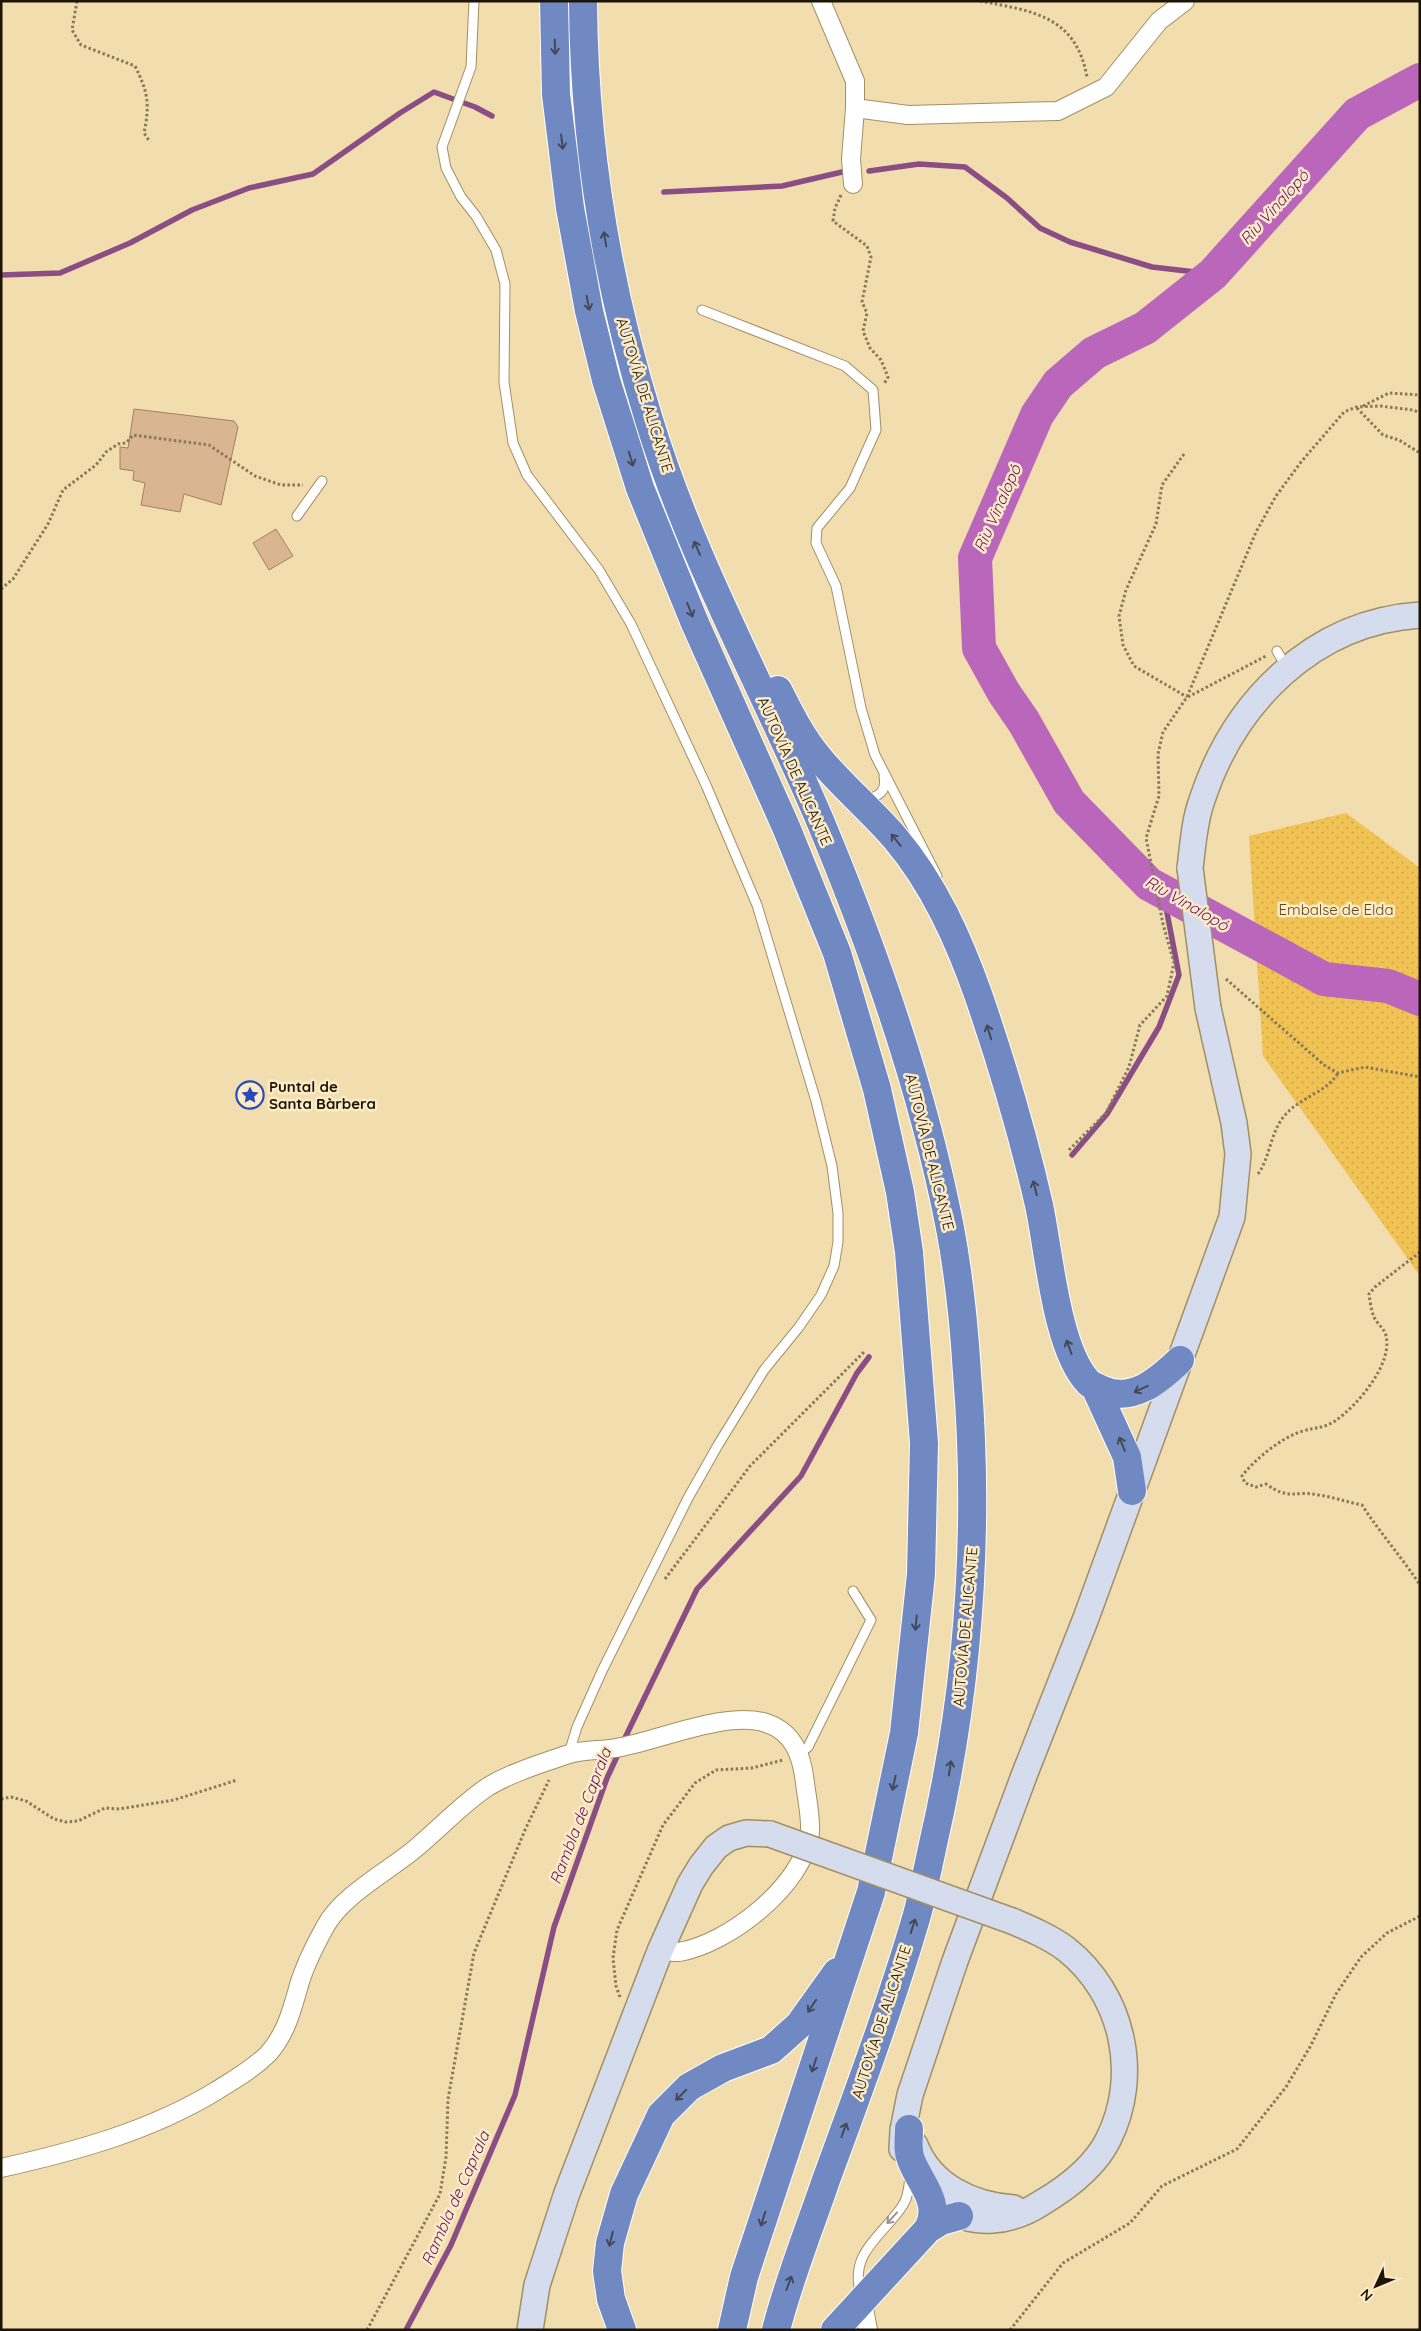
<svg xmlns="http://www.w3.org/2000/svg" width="1421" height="2331" font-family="Quicksand,sans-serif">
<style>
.park{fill:url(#park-dots)}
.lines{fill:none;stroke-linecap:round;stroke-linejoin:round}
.stream{stroke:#8a4d84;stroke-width:5.5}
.river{stroke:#b966bb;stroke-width:34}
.building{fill:#d9b591;stroke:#a4815f}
.lane-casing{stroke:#a38f64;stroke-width:11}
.street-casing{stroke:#a38f64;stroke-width:20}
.secondary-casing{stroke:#a38f64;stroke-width:28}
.highway-casing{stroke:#fff;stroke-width:30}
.path{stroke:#87795a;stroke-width:3;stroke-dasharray:2.5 2.5;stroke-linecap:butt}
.lane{stroke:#fff;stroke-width:9}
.street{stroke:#fff;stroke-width:18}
.secondary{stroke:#d4dced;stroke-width:25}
.highway{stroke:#7189c2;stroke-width:28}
.secondary-bridge-casing{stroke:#a38f64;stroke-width:28;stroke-linecap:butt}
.secondary-bridge{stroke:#d4dced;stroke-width:25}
.oneway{stroke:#424959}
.oneway2{stroke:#99958e}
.labels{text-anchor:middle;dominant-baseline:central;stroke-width:5;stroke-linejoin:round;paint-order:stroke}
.street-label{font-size:15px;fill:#1c1404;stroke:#fcebc6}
.park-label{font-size:15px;fill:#5d4916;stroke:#fcebc6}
.poi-label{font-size:15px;font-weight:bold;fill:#1c1404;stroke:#fcebc6;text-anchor:start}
.water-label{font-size:16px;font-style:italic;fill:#621565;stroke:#fcebc6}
</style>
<defs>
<pattern id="park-dots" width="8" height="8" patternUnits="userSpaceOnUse" patternTransform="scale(1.25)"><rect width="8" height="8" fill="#f1c354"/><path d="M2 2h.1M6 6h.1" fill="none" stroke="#cea748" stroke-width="1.8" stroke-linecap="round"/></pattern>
</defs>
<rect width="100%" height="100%" fill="#f2ddaf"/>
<path class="park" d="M1346 813 1420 868V1276L1263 1056 1249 836Z"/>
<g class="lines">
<path class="stream" d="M869 171 919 164 965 167 1007 198 1040 228 1070 242 1152 267 1213 274
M664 192 782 186 842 172
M1 275 60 273 130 243 192 210 249 188 313 174 400 113 434 92 475 107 492 116
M1072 1155 1107 1114 1159 1027 1179 975 1163 892
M623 1742 697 1589 801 1476 857 1373 869 1357
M406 2330 451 2245 515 2095 554 1927 607 1778 620 1750"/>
<path class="river" d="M1420 80 1357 114 1213 274 1145 328 1094 353 1058 384 1037 415 975 558 979 648 1004 693 1024 722 1069 802 1149 884 1324 979 1388 986 1420 999"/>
</g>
<path class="building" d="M134 409 234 421 238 427 221 505 184 494 180 512 141 505 145 483 133 480 134 471 120 469V447L128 448Z
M276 529 293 556 269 570 253 543Z"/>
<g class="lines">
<g class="lane-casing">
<path id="lane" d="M474 1 471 67 442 147 446 168 461 197 476 216 496 250 505 284 504 382 513 443 527 475 599 570 631 624 706 785 757 905 816 1101 832 1166 838 1213V1242L834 1266 821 1295 799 1327 764 1370 718 1445 688 1498 602 1671 577 1727 569 1753
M702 310 845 366 873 390 876 430 850 488 817 528 816 543 836 586 861 708 875 755 937 876
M297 516 322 481
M1277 651 1287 668
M865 800C879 796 887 792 884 776
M800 1753 808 1747 871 1620 853 1591
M861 2295C848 2252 883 2236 903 2205 909 2196 909 2185 910 2175"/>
</g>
<g class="street-casing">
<path id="street" d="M821 1 855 81V108L908 115 1058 111 1106 87 1159 21 1185 1
M853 184 851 159 855 108
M1 2168C77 2151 150 2131 216 2091 235 2079 253 2069 268 2054 286 2034 292 2010 299 1985 305 1965 315 1945 325 1927 342 1895 389 1871 416 1848 440 1828 463 1803 489 1786 513 1772 540 1764 566 1755 581 1749 600 1751 616 1748 658 1741 727 1710 766 1723 794 1732 802 1756 805 1783 807 1799 811 1817 810 1833 804 1885 728 1944 679 1952 673 1952 666 1951 660 1951
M862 2298 868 2330"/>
</g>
<g class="secondary-casing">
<path id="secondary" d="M1190 868C1193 845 1194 822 1202 800 1234 702 1313 622 1420 615
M915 2145C931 2186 972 2205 1014 2208
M902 2149 903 2130 910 2095 955 1961 1025 1773 1086 1618 1232 1217 1238 1154 1234 1123 1208 1008
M941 2206C975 2228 1011 2223 1043 2202 1068 2187 1095 2166 1108 2140 1141 2075 1123 1994 1066 1949 1050 1937 1031 1929 1012 1921
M530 2330 537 2285 567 2193 660 1951 690 1884 701 1866 716 1847 729 1838 746 1833 770 1834"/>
</g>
<g class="highway-casing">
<path id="highway" d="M554 1 556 94 570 208 589 311 606 380 640 488 694 621 786 827 837 953 877 1089 900 1192 909 1252 924 1443 921 1574 904 1733 871 1892 744 2277 732 2330
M583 1C584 143 607 285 649 420 692 561 764 688 821 823 875 953 923 1089 950 1228 959 1276 964 1324 967 1373 980 1533 969 1688 933 1844 928 1868 923 1892 917 1915 891 2004 858 2093 826 2180 809 2230 789 2279 776 2330
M778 690C790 714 802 738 819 758 842 786 871 810 895 838 934 884 959 940 979 997 1002 1064 1023 1135 1039 1205 1049 1251 1056 1348 1088 1382 1092 1386 1098 1388 1103 1390 1133 1403 1159 1380 1180 1360
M1095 1387 1127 1457 1132 1491
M909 2129C909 2140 907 2150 911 2160 920 2184 942 2202 928 2229
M622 2330 611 2299 607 2271 610 2243 624 2194 661 2115 689 2087 723 2068 771 2050 799 2025 837 1972
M835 2330 928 2229 941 2221 959 2216"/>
</g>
<path class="path" d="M77 1 72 30 81 45 135 66C148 92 150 104 144 133L150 142
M980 1C1033 11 1076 16 1087 77
M841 195 835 208 833 221 867 246 871 257 862 302 867 313 863 331 870 348 881 360 888 377 884 384
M1363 406 1389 393 1420 395
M1357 408 1383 435 1399 440 1420 453
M1184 454 1162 485 1156 524 1126 590 1119 616 1123 645 1134 666 1187 697
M1 589 13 579 48 524 63 490 96 465 106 452 118 444 126 443 133 435 209 445 255 476 281 485H303
M1188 697 1266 656
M1226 979 1324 1065 1338 1073 1365 1067 1420 1077
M1069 1150 1106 1113 1129 1067 1140 1025 1167 996 1174 963 1163 924 1146 838 1159 796 1158 754 1163 732 1187 697 1256 532 1276 496 1301 462 1344 412 1356 407 1380 406 1413 410 1420 413
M1258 1174C1271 1156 1270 1131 1286 1114 1301 1097 1327 1092 1338 1073
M1420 1252 1375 1287 1369 1294C1370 1301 1371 1310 1374 1317 1377 1324 1385 1329 1386 1336 1393 1364 1357 1406 1335 1421 1322 1429 1316 1427 1303 1431 1282 1437 1255 1459 1242 1476L1245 1483 1256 1487 1266 1484C1290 1501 1295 1490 1319 1495 1333 1497 1347 1502 1362 1505 1380 1533 1401 1556 1420 1585
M665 1579 750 1466 865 1351
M1 1799 11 1797 26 1801 54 1819 66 1822 78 1821 105 1808 119 1809 174 1800 237 1780
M620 1997 616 1986 613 1958 617 1930 663 1825 695 1783 716 1770 752 1768 783 1760
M367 2330 440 2194 446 2157 448 2099 474 1953 525 1830 549 1780
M1010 2330 1063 2263 1130 2223 1162 2186 1237 2149 1286 2087 1310 2047 1336 1994 1361 1957 1387 1933 1420 1916"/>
<use href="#lane" class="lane"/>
<use href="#street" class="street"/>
<use href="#secondary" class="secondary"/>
<use href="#highway" class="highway"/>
<g class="secondary-bridge-casing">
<path id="secondary-bridge" d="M1190 868 1208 1008
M770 1834 1012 1921"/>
</g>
<use href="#secondary-bridge" class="secondary-bridge"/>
</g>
<defs><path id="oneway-shaft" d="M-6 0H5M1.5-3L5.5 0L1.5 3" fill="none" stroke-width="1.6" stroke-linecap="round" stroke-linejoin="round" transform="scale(1.25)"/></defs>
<g class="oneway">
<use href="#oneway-shaft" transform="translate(555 47) rotate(88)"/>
<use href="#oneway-shaft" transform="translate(562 142) rotate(83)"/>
<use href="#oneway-shaft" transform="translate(605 239) rotate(-100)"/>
<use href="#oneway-shaft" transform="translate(588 303) rotate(79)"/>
<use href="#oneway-shaft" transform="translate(631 459) rotate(73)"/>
<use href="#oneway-shaft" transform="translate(697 548) rotate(-114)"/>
<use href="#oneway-shaft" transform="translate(690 610) rotate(68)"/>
<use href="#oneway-shaft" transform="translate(896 840) rotate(-129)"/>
<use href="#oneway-shaft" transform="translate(989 1032) rotate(-107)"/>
<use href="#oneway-shaft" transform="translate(1035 1188) rotate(-104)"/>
<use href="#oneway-shaft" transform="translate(1069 1347) rotate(-110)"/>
<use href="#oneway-shaft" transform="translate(1141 1389) rotate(155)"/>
<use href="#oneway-shaft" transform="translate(1122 1444) rotate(-112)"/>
<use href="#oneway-shaft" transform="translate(916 1623) rotate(96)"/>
<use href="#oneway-shaft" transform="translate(950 1768) rotate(-81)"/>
<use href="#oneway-shaft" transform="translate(894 1783) rotate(102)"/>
<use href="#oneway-shaft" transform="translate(913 1926) rotate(-72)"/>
<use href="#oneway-shaft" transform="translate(812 2006) rotate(124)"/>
<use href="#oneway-shaft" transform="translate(814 2065) rotate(108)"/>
<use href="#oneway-shaft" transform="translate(681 2095) rotate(135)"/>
<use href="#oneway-shaft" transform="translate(844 2130) rotate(-70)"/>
<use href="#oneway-shaft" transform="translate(763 2219) rotate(108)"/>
<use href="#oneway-shaft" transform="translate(611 2239) rotate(104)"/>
<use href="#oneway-shaft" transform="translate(789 2283) rotate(-70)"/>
</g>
<use class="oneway2" href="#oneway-shaft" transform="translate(892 2218) rotate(132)"/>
<defs>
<g id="sight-ring" transform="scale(1.4375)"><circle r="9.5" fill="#fcebc6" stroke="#2849b8" stroke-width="1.5"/><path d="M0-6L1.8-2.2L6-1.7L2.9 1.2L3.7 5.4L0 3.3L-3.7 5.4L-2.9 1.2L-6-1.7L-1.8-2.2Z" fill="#2849b8"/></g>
</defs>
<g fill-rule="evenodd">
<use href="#sight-ring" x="250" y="1095"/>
</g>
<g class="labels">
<g class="street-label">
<text transform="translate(645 395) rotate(73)">AUTOVÍA DE ALICANTE</text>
<text transform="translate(795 771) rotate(66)">AUTOVÍA DE ALICANTE</text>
<text transform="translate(930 1152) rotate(76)">AUTOVÍA DE ALICANTE</text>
<text transform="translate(965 1627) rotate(-85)">AUTOVÍA DE ALICANTE</text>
<text transform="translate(881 2022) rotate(-72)">AUTOVÍA DE ALICANTE</text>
</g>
<g class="park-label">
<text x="1336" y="909">Embalse de Elda</text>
</g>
<g class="poi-label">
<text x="269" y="1086">Puntal de<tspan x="269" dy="17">Santa Bàrbera</tspan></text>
</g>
<g class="water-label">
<text transform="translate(1274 207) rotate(-48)">Riu Vinalopó</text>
<text transform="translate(997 508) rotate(-66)">Riu Vinalopó</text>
<text transform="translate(1187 903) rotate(30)">Riu Vinalopó</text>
<text transform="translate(580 1816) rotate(-69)">Rambla de Caprala</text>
<text transform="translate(455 2198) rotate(-66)">Rambla de Caprala</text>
</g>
</g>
<rect width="1421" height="2331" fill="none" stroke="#1c1404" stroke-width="5"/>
<g transform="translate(1376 2286) rotate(226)" stroke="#fcebc6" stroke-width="4" paint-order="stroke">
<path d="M0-4L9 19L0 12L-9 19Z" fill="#1c1404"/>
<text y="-8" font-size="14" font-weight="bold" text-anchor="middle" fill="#1c1404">N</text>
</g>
</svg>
